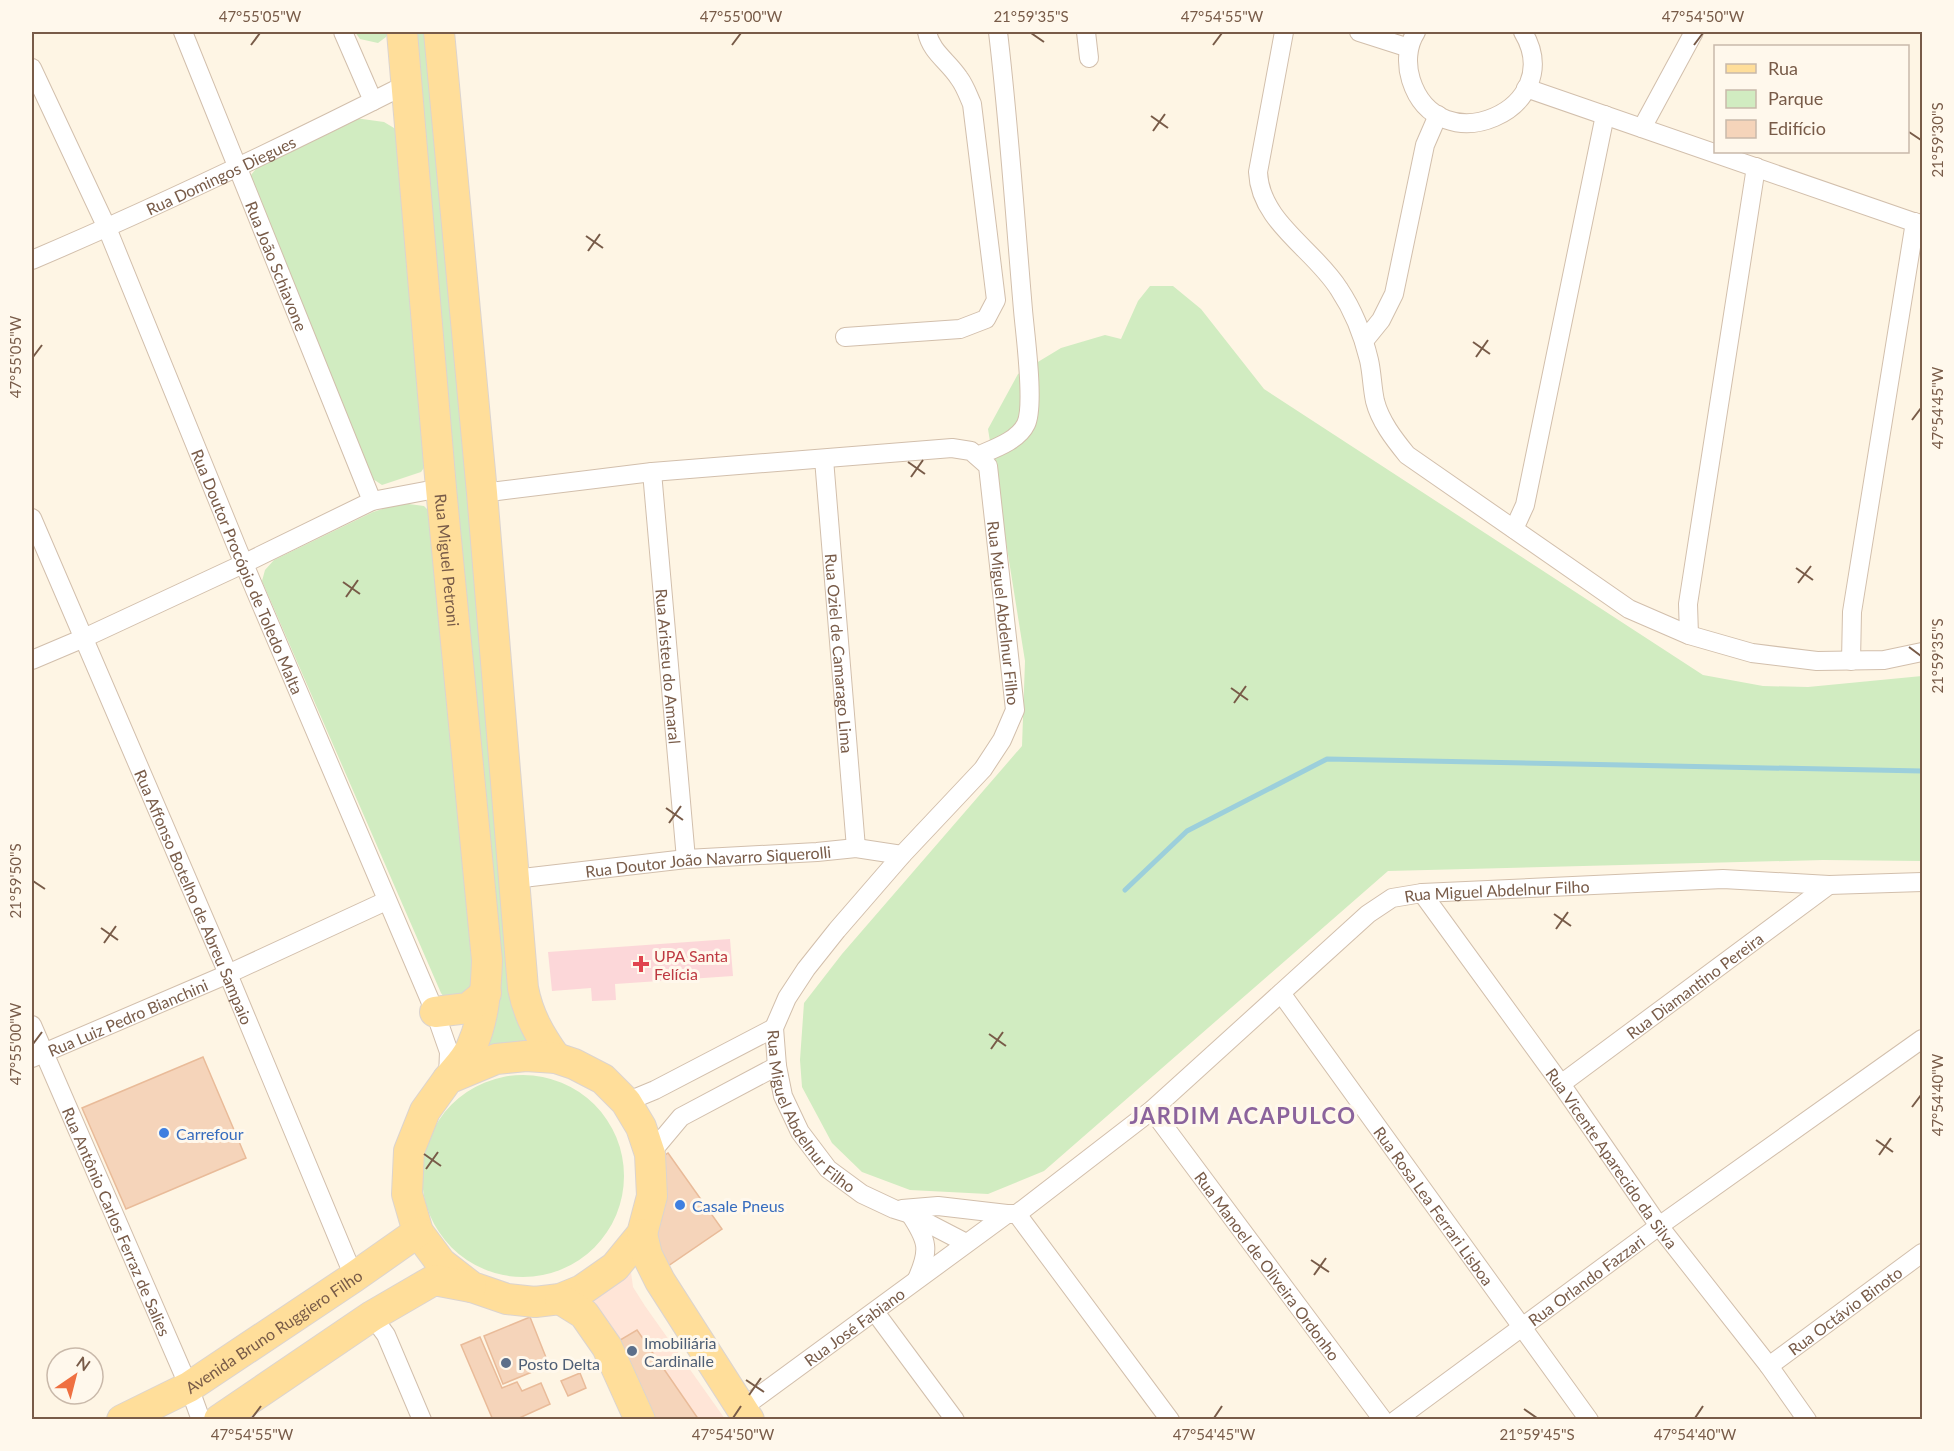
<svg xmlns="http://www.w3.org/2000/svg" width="1954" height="1451" font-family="Lato,sans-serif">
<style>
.commercial{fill:#ffe5d7}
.medical{fill:#fcd7d9}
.green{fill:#d1ecc1}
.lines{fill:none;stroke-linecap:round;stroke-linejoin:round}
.stream{stroke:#9ccfdb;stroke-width:5}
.building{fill:#f5d4ba;stroke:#e9bb99;stroke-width:1.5}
.minor-casing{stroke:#d2bfac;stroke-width:20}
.primary-casing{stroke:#dcd4cf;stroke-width:32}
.minor{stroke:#fff;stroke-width:18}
.primary{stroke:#ffde9a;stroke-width:30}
.ticks{fill:none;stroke:#785b48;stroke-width:2}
.health-dot{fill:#e0444e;stroke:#fff8ec;stroke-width:2}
.shop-dot{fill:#3f7fe0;stroke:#fff8ec;stroke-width:2}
.service-dot{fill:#5c6f8a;stroke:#fff8ec;stroke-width:2}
.labels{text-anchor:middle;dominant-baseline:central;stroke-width:6;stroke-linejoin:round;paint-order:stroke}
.street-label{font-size:16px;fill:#785b48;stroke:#fff8ec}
.health-label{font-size:16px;fill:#be3a42;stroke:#fff8ec;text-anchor:start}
.shop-label{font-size:16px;fill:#366cbe;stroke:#fff8ec;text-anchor:start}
.service-label{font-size:16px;fill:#4e5e75;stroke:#fff8ec;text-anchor:start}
.district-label{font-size:22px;font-weight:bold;letter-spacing:1.5px;fill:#8b639c;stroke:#fff8ec}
.neatline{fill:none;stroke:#785b48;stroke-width:2}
.ticks-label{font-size:15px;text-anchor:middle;fill:#785b48}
</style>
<rect width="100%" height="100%" fill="#fef5e4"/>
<path class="commercial" d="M621 1271 631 1272 633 1287 645 1306 725 1419H650L591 1308 589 1293Z"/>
<path class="medical" d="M730 939 733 976 615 984 616 1000 592 1001 591 988 552 991 548 952Z"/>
<path class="green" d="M355 32H389L386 37 378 43 360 39Z
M410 32H433L528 1041 507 1043 484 1049 480 1041Z
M355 118 384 122 399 131 428 462 421 472 382 485 370 477 251 181V175L259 165Z
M1150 286H1173L1201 309 1264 389 1703 675 1763 686 1808 687 1922 676V861L1823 860 1388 871 1044 1171 988 1194 910 1190 862 1172 832 1143 802 1087 800 1060 804 1003 842 954 1022 746 1025 661 988 429 1018 374 1061 348 1105 335 1121 339 1138 301Z
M401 503 424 506 429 511 478 959 472 995 444 997 441 993 262 581 265 570 274 560 373 512Z
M422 1176a101 101 0 1 1 202 0a101 101 0 1 1-202 0Z"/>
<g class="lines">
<path class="stream" d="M1125 890 1187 831 1327 759 1922 771"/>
</g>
<path class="building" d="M203 1057 246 1158 126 1209 82 1108Z
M668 1153 722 1229 665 1268 650 1230 656 1161Z
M530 1317 549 1365 503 1384 484 1336Z
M637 1330 699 1420H653L615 1343Z
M480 1337 502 1388 517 1382 522 1391 541 1383 550 1404 515 1420H493L461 1345Z
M580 1373 586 1388 568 1396 561 1381Z"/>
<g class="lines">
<g class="minor-casing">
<g id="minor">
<path id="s1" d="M183 32 372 501"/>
<path d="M343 32 373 101"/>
<path d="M1086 32 1089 58"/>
<path d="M1284 32 1258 172C1260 222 1314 249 1339 289 1353 310 1363 335 1369 360 1372 373 1372 387 1375 401 1380 421 1394 439 1407 455L1629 609 1689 635 1752 653 1817 661 1884 660 1922 652"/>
<path d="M1359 32 1409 48"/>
<path d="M1416 32C1407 46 1406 64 1411 80 1438 166 1569 109 1523 32"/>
<path id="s2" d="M32 68 107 228 238 550 435 1012 449 1052 448 1077"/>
<path d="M1526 88 1922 225"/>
<path d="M1642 128 1694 32"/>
<path id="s3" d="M32 260C159 206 284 146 407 84"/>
<path d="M845 337 960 329 986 319 996 300 972 104C968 95 965 86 959 78 948 61 931 52 927 32"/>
<path d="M1364 341 1381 320 1394 294 1425 145 1438 115"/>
<path d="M977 456C993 449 1018 441 1026 424 1035 405 1025 334 1023 310 1015 217 1009 124 998 32"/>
<path id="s4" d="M824 459 856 848"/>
<path id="s5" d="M652 472 686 859"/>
<path id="s6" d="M482 493 652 472 952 448 971 451 988 466 1015 710 1002 740 983 769 902 855 837 930 806 969 787 998 774 1028 777 1066 783 1096 800 1132 828 1169 862 1194 894 1209 910 1214 966 1243"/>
<path id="s7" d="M32 518 228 974 354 1277"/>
<path d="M1514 529 1525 505 1605 115"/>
<path d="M1689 635 1688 604 1756 167"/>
<path d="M32 660 84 638 243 564 372 501 441 488"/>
<path d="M1851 661 1852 612 1915 222"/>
<path id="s8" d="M514 879 686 859 817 852 856 848 902 855"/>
<path id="s9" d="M1422 893 1561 1084 1659 1226 1769 1366 1807 1420"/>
<path id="s10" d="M1281 993 1589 1420"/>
<path id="s11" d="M32 1025 189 1387 201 1420"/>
<path id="s12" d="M32 1058 228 974 386 901"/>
<path id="s13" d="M1561 1084 1829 885"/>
<path d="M626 1102 655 1090 774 1028"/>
<path id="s14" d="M1152 1110 1383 1420"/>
<path d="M650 1154 681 1117 777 1066"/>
<path d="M902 1209 938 1206 1007 1214"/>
<path d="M910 1214C928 1241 930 1250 917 1279"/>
<path d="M1017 1214 1170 1420"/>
<path d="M875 1312 955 1420"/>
<path d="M372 1316 386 1335 422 1420"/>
<path id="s15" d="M1769 1366 1922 1253"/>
<path id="s16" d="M741 1409 1007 1214H1017L1152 1110 1368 914 1392 898 1422 893 1723 879 1829 885 1922 882"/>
<path id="s17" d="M1396 1420 1659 1226 1922 1039"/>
</g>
</g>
<g class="primary-casing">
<g id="primary">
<path id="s18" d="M402 32 441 488 487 960C486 990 484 1020 471 1048 466 1059 456 1069 448 1079"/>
<path d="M439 32 482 493 523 988C528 1015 540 1036 556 1058"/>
<path d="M435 1012 468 1008 486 993"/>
<path d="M526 1056 556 1058 574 1064 603 1079 626 1102 641 1127 650 1154 652 1196 642 1234 615 1267 582 1290 560 1299 535 1302 507 1299 472 1287 441 1263 418 1232 407 1194 409 1151 425 1111 448 1079 496 1059Z"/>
<path d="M642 1234 647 1255 660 1281 749 1420"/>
<path d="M560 1299 584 1314 607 1347 640 1420"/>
<path id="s19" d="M122 1420 189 1387 354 1277 418 1232"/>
<path d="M219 1420 372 1316 434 1280 471 1287"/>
</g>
</g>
<use href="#minor" class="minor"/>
<use href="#primary" class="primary"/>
</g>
<path class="ticks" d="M1031 33 1044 42M251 45 260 33M732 45 741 33M1213 45 1222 33M1694 45 1703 33M1151 116 1168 128M1153 131 1165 114M1909 132 1921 140M586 236 603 248M588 251 600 234M1473 342 1490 354M33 357 42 345M1476 357 1488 340M1912 420 1921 408M908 462 925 474M911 477 923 460M1796 568 1813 580M343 582 360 594M1798 583 1811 566M346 597 358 580M1909 647 1921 656M1231 688 1248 700M1234 703 1246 686M666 808 683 820M669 823 681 806M33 881 45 889M1554 914 1571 926M101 928 118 940M1556 929 1568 912M104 943 116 926M989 1034 1006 1046M33 1044 42 1032M991 1049 1003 1032M1912 1107 1921 1095M1876 1140 1893 1152M424 1154 441 1166M1879 1155 1891 1138M426 1169 438 1152M1311 1260 1329 1272M1314 1275 1326 1258M746 1380 764 1392M749 1395 761 1378M1524 1409 1537 1418M252 1418 261 1406M733 1418 741 1406M1214 1418 1222 1406M1695 1418 1703 1406"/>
<path class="health-dot" d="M638 955h6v6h6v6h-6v6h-6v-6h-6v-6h6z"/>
<g class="shop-dot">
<circle cx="164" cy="1133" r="6"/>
<circle cx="680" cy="1205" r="6"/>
</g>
<g class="service-dot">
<circle cx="632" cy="1351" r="6"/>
<circle cx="506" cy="1363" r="6"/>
</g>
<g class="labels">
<g class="street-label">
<text stroke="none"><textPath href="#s3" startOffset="207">Rua Domingos Diegues</textPath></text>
<text stroke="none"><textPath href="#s1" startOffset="252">Rua João Schiavone</textPath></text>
<text stroke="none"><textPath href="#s18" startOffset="530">Rua Miguel Petroni</textPath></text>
<text stroke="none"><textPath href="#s2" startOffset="548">Rua Doutor Procópio de Toledo Malta</textPath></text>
<text stroke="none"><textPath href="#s6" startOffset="662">Rua Miguel Abdelnur Filho</textPath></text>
<text stroke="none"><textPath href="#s4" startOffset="195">Rua Oziel de Camarago Lima</textPath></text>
<text stroke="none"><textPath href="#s5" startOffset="195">Rua Aristeu do Amaral</textPath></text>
<text stroke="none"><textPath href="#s8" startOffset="195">Rua Doutor João Navarro Siquerolli</textPath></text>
<text stroke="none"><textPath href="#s16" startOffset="936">Rua Miguel Abdelnur Filho</textPath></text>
<text stroke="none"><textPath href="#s7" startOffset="412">Rua Affonso Botelho de Abreu Sampaio</textPath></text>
<text stroke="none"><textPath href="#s13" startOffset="166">Rua Diamantino Pereira</textPath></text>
<text stroke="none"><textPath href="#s12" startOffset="104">Rua Luiz Pedro Bianchini</textPath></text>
<text stroke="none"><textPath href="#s6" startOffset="1256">Rua Miguel Abdelnur Filho</textPath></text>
<text stroke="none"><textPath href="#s9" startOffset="326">Rua Vicente Aparecido da Silva</textPath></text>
<text stroke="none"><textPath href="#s10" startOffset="262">Rua Rosa Lea Ferrari Lisboa</textPath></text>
<text stroke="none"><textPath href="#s11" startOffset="214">Rua Antônio Carlos Ferraz de Salies</textPath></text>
<text stroke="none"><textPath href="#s14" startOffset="194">Rua Manoel de Oliveira Ordonho</textPath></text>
<text stroke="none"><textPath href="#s17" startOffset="236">Rua Orlando Fazzari</textPath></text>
<text stroke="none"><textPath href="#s15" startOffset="94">Rua Octávio Binoto</textPath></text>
<text stroke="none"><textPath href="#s16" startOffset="140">Rua José Fabiano</textPath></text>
<text stroke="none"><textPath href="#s19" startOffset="176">Avenida Bruno Ruggiero Filho</textPath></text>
</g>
<g class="health-label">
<text x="654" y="955">UPA Santa<tspan x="654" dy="18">Felícia</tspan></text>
</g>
<g class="shop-label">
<text x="176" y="1133">Carrefour</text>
<text x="692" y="1205">Casale Pneus</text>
</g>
<g class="service-label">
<text x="644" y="1342">Imobiliária<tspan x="644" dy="18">Cardinalle</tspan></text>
<text x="518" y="1363">Posto Delta</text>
</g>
<g class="district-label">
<text x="1243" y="1115">JARDIM ACAPULCO</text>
</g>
</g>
<rect width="1954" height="1451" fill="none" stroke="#fff8ec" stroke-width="66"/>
<rect x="1714" y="45" width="195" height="108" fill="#fff8ec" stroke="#c9b9aa" stroke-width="1.5"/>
<rect x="1726" y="64" width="30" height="9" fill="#ffde9a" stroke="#c9b9aa" stroke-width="1.5"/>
<text x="1768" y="75" font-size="18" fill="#785b48">Rua</text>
<rect x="1726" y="90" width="30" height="18" fill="#d1ecc1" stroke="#c9b9aa" stroke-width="1.5"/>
<text x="1768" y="105" font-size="18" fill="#785b48">Parque</text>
<rect x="1726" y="120" width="30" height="18" fill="#f5d4ba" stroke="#c9b9aa" stroke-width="1.5"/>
<text x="1768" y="135" font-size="18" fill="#785b48">Edifício</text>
<g transform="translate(75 1376) rotate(35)"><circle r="28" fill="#fff8ec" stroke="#c9b9aa" stroke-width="1.5"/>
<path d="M0-4.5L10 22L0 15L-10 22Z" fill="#ef7041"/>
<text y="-9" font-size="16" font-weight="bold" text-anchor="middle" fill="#785b48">N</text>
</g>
<rect x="33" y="33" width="1888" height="1385" class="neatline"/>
<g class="ticks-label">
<text x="260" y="22">47°55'05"W</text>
<text x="741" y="22">47°55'00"W</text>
<text x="1031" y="22">21°59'35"S</text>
<text x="1222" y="22">47°54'55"W</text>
<text x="1703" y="22">47°54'50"W</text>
<text transform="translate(1938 140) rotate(-90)" y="5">21°59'30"S</text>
<text transform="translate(16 357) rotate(-90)" y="5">47°55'05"W</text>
<text transform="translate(1938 408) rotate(-90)" y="5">47°54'45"W</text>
<text transform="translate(1938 656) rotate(-90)" y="5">21°59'35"S</text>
<text transform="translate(16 881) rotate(-90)" y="5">21°59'50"S</text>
<text transform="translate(16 1044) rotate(-90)" y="5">47°55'00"W</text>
<text transform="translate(1938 1095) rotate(-90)" y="5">47°54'40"W</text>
<text x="252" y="1440">47°54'55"W</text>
<text x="733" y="1440">47°54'50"W</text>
<text x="1214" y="1440">47°54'45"W</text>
<text x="1537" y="1440">21°59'45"S</text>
<text x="1695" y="1440">47°54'40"W</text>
</g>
</svg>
